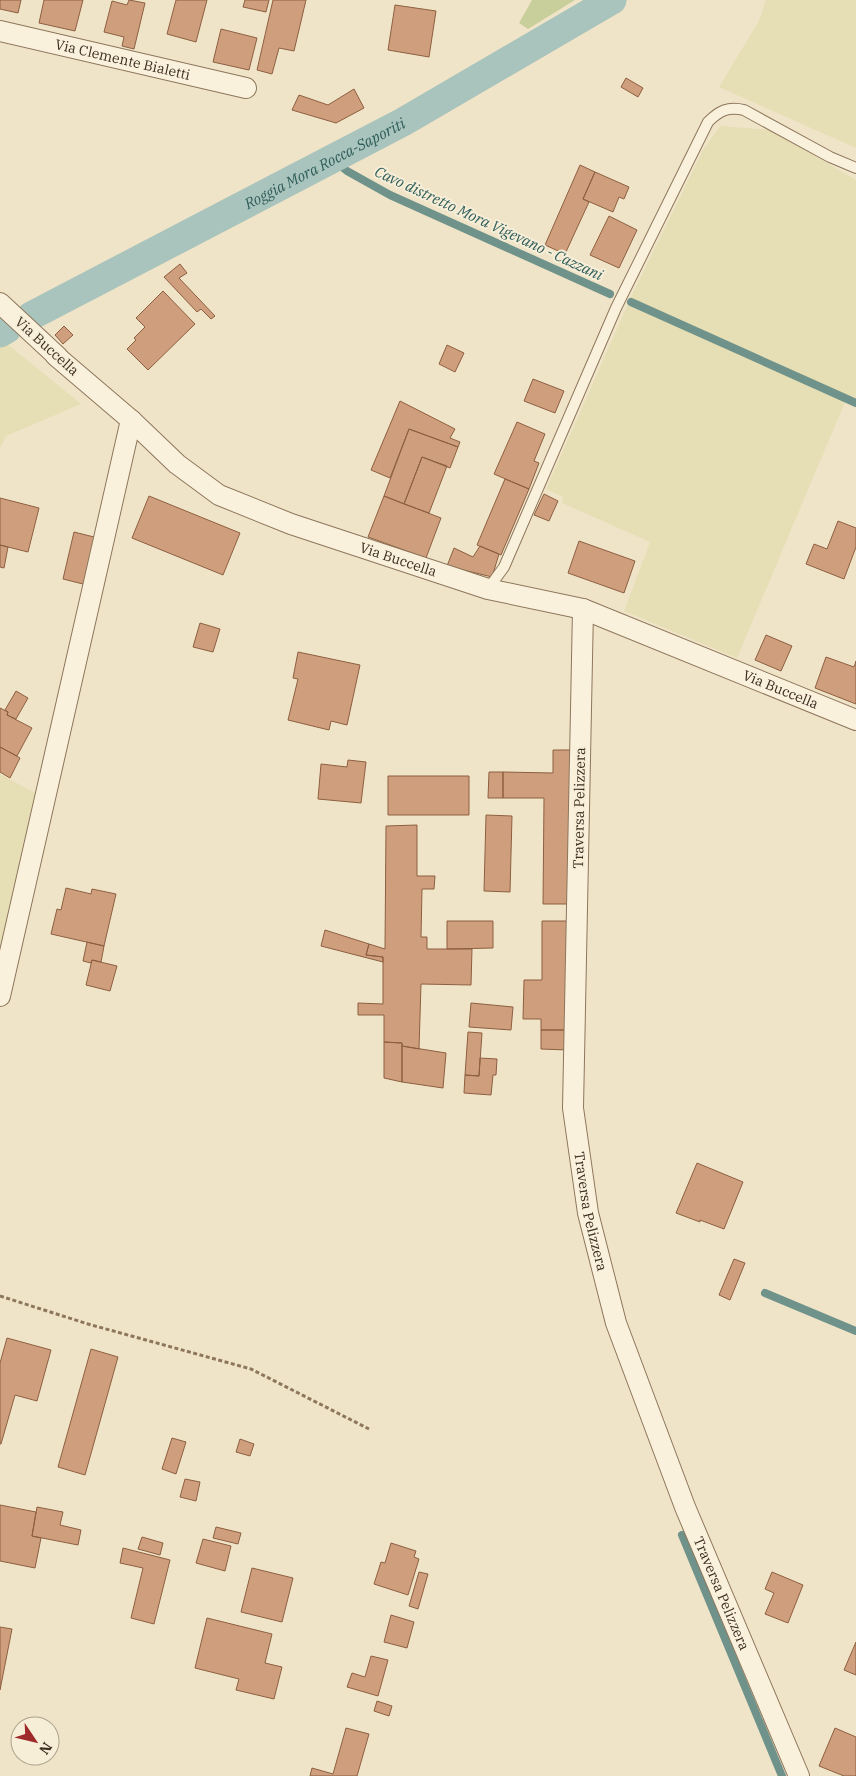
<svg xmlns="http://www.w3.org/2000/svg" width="856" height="1776" font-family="'IBM Plex Serif',serif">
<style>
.farmland{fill:#e6deb5}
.green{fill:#c9cf9b}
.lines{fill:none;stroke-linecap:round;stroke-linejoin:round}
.stream{stroke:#6f938a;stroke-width:8}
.canal{stroke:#a9c4bc;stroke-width:29}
.building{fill:#cf9f7d;stroke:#8d5f41}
.service-casing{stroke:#8d765c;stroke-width:12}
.minor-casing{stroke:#8d765c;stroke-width:22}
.path{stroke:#8d765c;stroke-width:3;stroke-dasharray:4 2.5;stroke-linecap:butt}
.service{stroke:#faf1dc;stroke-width:10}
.minor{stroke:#faf1dc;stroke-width:20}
.labels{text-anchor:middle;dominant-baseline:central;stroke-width:4;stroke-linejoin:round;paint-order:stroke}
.street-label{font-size:14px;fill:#3d2e20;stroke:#f7eed8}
.water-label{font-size:15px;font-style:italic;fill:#2f5d5a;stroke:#f7eed8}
</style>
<rect width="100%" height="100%" fill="#f0e4c8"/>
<path class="farmland" d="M766 0H856V148L719 87 759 21Z
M720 126 770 130 856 180V398L848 395 737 658 624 611 650 542 562 503 563 497 546 489 631 297 703 150Z
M5 342 81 404 6 436 0 448V345Z
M0 774 37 794 0 957Z"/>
<path class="green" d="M532 0H575L528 29 519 23Z"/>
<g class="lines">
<path class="stream" d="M332 159 347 171 390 195 610 294
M631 302 856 403
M765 1293 856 1331
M682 1535 782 1776"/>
<g class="canal">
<path id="s1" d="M31 316 403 122 612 0"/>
<path d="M0 333 7 329"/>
</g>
</g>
<path class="building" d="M0 0H21L18 13 0 9Z
M44 0H83L75 31 39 23Z
M129 0 145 3 134 49 122 46 124 37 104 32 112 1 127 5Z
M176 0H207L196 42 167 34Z
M245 0H269L266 12 243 7Z
M273 0H306L294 51 279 48 272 74 257 70Z
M395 5 436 11 429 57 388 50Z
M221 29 257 38 249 70 213 62Z
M626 78 643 88 638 97 621 87Z
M354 89 364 108 336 123 292 110 299 95 328 105Z
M580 165 595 172 583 199 589 202 565 254 545 245Z
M595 172 629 187 624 199 619 197 613 212 583 199Z
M609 216 637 230 619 268 590 255Z
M180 264 187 273 179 278 215 316 211 319 201 309 197 312 164 277Z
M163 291 195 324 148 370 127 349 136 340 134 338 145 327 136 318Z
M64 326 73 335 63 344 55 335Z
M447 345 464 353 455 372 439 364Z
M533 379 564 391 555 413 524 401Z
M400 401 455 429 450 438 460 442 458 447 409 429 390 478 371 470Z
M517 422 545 434 534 461 539 463 529 489 494 474Z
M409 429 458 447 450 468 422 457 404 504 384 496Z
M422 457 447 466 429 513 404 504Z
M505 479 529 489 501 555 477 545Z
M544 494 558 501 549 521 534 515Z
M149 496 240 533 223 575 132 538Z
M384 496 441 518 426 558 368 537Z
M0 498 39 508 28 552 0 545Z
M838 521 856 528V547L844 579 806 564 814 544 827 549Z
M74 532 102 539 91 586 63 579Z
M579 541 635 561 624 593 568 573Z
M0 545 8 547 4 568 0 567Z
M480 546 499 554 492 577 447 566 454 548 473 557Z
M200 623 220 629 213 652 193 647Z
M766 635 792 646 781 671 755 660Z
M298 652 360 665 347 725 331 721 329 730 288 720 298 679 293 678Z
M826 657 854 667 856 661V704L815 688Z
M16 691 28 698 16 719 7 715 8 712 5 710Z
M0 708 8 712 7 715 32 728 17 756 0 747Z
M0 747 20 758 10 778 0 772Z
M553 750H572L570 904H543L544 798H503V772L553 773Z
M348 760 366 762 361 803 318 799 321 764 347 767Z
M489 772H503V798H488Z
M388 776H469V815H388Z
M486 815 512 816 510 892 484 891Z
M417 825V876H435L434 889H422L421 937H427V949H472L471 985 421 984 419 1049 402 1046V1043L384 1042V1015H358V1003L383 1004V957L366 955 369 944 385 949 386 826Z
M66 888 91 894 92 889 116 894 104 946 51 934 57 909 61 910Z
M447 921H493V948L447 949Z
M542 921H570L569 1030H541V1019H523L524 980H542Z
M325 930 369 944 366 955 383 957V962L321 946Z
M87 942 104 946 101 962 92 960 91 963 83 961Z
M92 960 117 966 110 991 86 985Z
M471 1003 513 1007 511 1030 469 1027Z
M541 1030H569L568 1050 541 1049Z
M468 1032 482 1033 479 1076 465 1075Z
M384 1042 402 1043V1082L384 1078Z
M402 1046 446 1053 443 1088 402 1082Z
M480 1058 497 1059 496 1075H493L491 1095 464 1093 465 1075 479 1076Z
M697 1163 743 1182 724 1229 700 1220V1222L676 1213Z
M734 1259 745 1263 730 1300 719 1295Z
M7 1338 51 1350 37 1401 15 1395 1 1444H0V1363Z
M91 1349 118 1357 85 1475 58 1467Z
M172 1438 186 1442 176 1474 162 1469Z
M240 1439 254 1444 250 1456 236 1452Z
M185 1479 200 1482 196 1501 180 1497Z
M0 1505 36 1512 32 1536 41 1538 35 1568 0 1561Z
M37 1507 63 1512 60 1525 81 1530 78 1545 32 1536Z
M216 1527 241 1533 238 1544 213 1538Z
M142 1537 163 1543 160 1555 138 1549Z
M203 1539 231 1546 225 1571 196 1563Z
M391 1543 416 1551 414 1557 419 1559 408 1595 374 1584 381 1562 385 1563Z
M123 1548 170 1560 154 1624 131 1618 143 1568 120 1563Z
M252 1568 293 1578 282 1622 241 1612Z
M419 1572 428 1574 418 1609 409 1606Z
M772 1572 803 1585 788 1623 765 1614 774 1593 765 1589Z
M391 1615 414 1622 407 1648 384 1642Z
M207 1618 272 1634 265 1663 282 1667 274 1699 236 1690 239 1679 195 1668Z
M0 1627 12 1629 0 1690Z
M856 1642V1675L844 1670Z
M371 1656 388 1660 378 1696 347 1687 352 1673 365 1677Z
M377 1701 392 1706 389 1716 374 1711Z
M346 1728 369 1734 357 1776H310L312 1768 333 1774Z
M835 1728 856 1737V1776H844L819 1766Z"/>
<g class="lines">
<g class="service-casing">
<path id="service" d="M488 589 504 567 616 308 708 122C719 111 728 106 744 110L830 157 856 168"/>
</g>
<g class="minor-casing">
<g id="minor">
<path id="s2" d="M0 31 246 88"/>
<path d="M0 303 58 357"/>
<path id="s3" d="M56 356 131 420 177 464 219 495 291 524 488 589 583 609 856 720"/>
<path id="s4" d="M583 609 573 1108 588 1213 616 1323 685 1507 799 1776"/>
<path d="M0 996 131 420"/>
</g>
</g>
<path class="path" d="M0 1296 88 1324 251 1369 369 1429"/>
<use href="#service" class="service"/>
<use href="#minor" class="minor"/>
</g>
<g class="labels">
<g class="street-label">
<text stroke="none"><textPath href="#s2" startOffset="126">Via Clemente Bialetti</textPath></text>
<text transform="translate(47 346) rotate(42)">Via Buccella</text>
<text stroke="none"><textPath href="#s3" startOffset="405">Via Buccella</textPath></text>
<text stroke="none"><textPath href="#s3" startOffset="810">Via Buccella</textPath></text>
<text transform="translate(579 808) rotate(-89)">Traversa Pelizzera</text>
<text stroke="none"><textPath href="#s4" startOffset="604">Traversa Pelizzera</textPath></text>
<text stroke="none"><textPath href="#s4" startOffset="1009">Traversa Pelizzera</textPath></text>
</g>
<g class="water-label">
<text stroke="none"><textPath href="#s1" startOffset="331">Roggia Mora Rocca-Saporiti</textPath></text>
<text transform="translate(489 223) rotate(25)">Cavo distretto Mora Vigevano - Cazzani</text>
</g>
</g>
<g transform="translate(35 1741) rotate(125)"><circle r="24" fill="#f7eed8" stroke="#ada18e"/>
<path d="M0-4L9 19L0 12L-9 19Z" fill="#9e2a2b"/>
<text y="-8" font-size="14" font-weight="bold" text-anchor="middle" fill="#3d2e20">N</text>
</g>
</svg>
